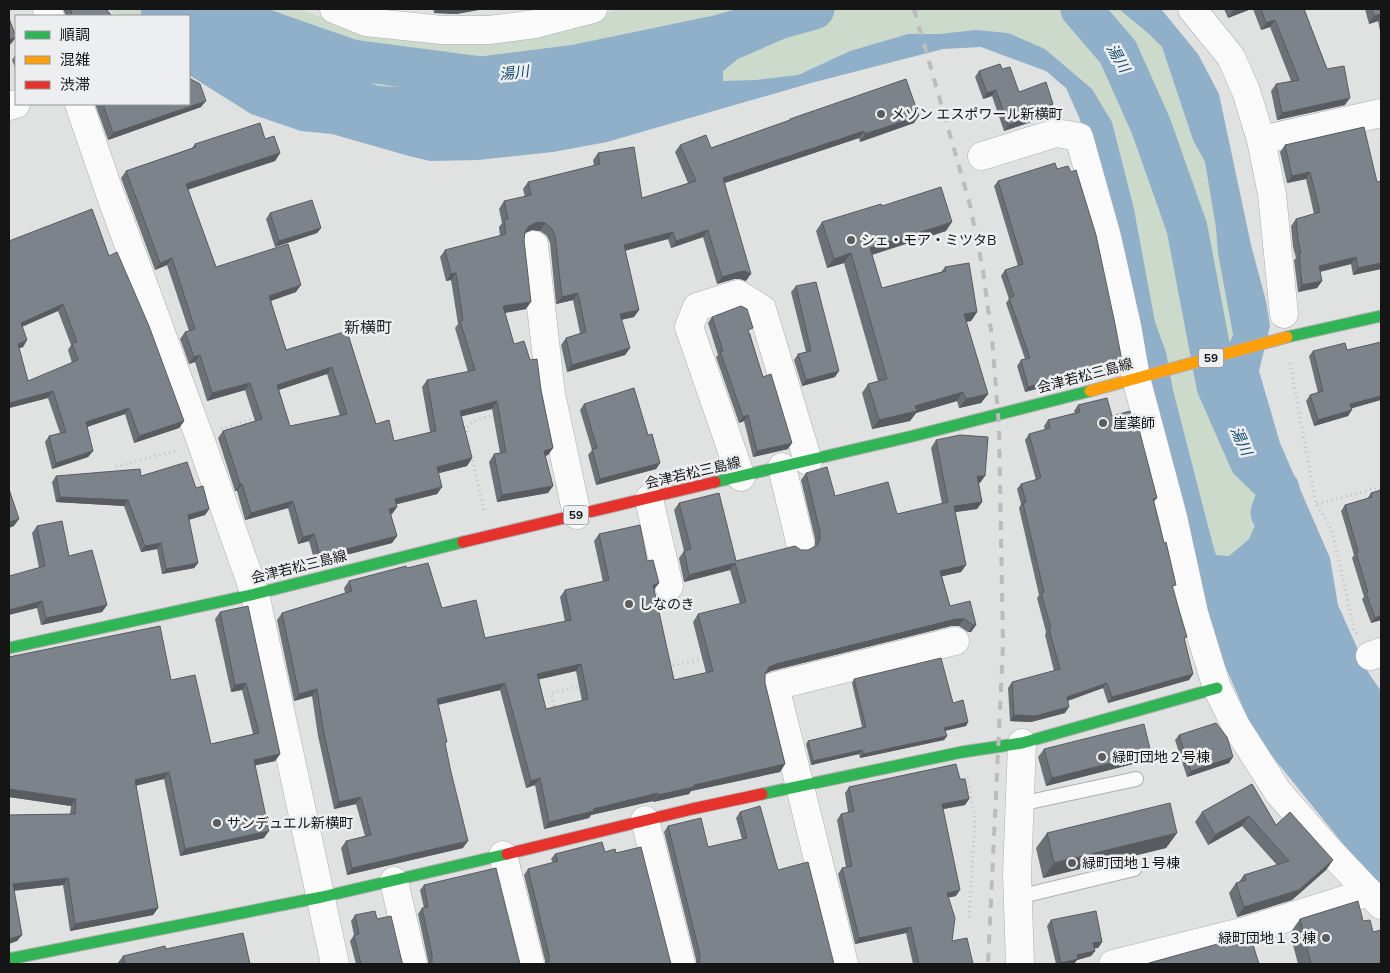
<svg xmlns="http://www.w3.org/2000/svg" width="1390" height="973" font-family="'Nunito Sans','Noto Sans JP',sans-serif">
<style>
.grass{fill:#ccdacc}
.water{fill:#90afc8}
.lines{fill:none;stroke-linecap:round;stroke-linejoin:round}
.river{stroke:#90afc8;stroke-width:41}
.lane-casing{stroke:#aeaeaf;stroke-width:16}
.street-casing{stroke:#aeaeaf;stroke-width:29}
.fast-casing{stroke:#aeaeaf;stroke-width:13}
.slow-casing{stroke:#aeaeaf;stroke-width:13}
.jam-casing{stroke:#aeaeaf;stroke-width:13}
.path{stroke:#c0c0c1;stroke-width:3;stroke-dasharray:1 4;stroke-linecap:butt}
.lane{stroke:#fafafa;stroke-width:14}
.street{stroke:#fafafa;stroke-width:28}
.fast{stroke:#30b455;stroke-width:11}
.slow{stroke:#ff9f0a;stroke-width:11}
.jam{stroke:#e5322d;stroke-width:11}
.rail{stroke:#bbbcbc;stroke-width:4;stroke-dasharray:9 9;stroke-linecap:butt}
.wall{fill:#6c7177;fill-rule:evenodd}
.shaded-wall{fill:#585c61}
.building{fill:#7d838a;stroke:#585c61;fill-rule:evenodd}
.poi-dot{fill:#5c5c5d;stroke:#eceef0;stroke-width:2}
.labels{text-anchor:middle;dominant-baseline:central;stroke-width:5;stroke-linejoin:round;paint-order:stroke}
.shield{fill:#eceef0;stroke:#565657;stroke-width:1}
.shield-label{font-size:12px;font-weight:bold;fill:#151516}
.poi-label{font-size:14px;fill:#151516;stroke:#eceef0;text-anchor:start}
.street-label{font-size:14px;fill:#151516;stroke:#eceef0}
.water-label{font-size:15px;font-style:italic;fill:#184c6f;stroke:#eceef0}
.quarter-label{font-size:16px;fill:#292a2b;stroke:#eceef0}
</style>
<rect width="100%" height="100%" fill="#e0e1e1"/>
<path class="grass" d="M109 9H141V16H117Z
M201 9H300L344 26 557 28 620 9H752L716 26 572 85 539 89 483 90 379 86 333 70 268 43 206 13Z
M823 9H1119L1149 34 1162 47 1193 140 1205 162 1216 228 1218 253 1233 335 1212 381 1227 397 1243 408 1255 432 1260 514 1249 539 1229 556 1216 555 1213 545 1173 390 1166 352 1155 322 1134 209 1112 122 1092 89 1045 49 939 34H908L850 51 798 75 755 80 723 81V71L738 59 784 39 808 24Z"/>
<path class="water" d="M141 9H201L206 13 268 43 333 70 379 86 483 90 539 89 572 85 716 26 752 9H823L808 24 784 39 738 59 723 71V81L755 80 798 75 850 51 908 34H939L976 30 1008 33 1045 49 1092 89 1112 122 1134 209 1155 322 1166 352 1173 390 1213 545 1216 555 1229 556 1249 539 1260 514 1255 432 1243 408 1227 397 1212 381 1233 335 1218 253 1216 228 1205 162 1193 140 1162 47 1149 34 1119 9H1161L1198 54 1219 94 1251 245 1266 301 1270 326 1259 371 1280 443 1330 558 1338 605 1368 672 1381 691V886L1369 876 1255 735 1217 647 1106 198 1079 117 1066 88 1046 71 981 47 943 49 811 83 607 142 553 152 478 160 430 161 409 156 332 134 301 131 251 114 189 75V16H141Z"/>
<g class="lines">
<path class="river" d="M218 9 269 31 352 60 481 77 576 65 720 35 814 9
M1081 9 1118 52 1151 126 1187 228 1217 386 1250 461 1279 489 1271 513"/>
<g class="lane-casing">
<path id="lane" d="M1020 804 1136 779
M1018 897 1134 869"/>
</g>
<g class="street-casing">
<path id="street" d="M47 9 50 16
M334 9 366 22 442 30H489L535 24 593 9
M1192 9 1231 57 1246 91 1261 140 1272 194 1284 314
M79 104 110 194 199 436 255 594 335 964
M9 106 16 104
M1261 140 1381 113
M982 156 1056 133 1079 137 1107 237 1127 326 1136 378 1173 517 1194 613 1217 688 1236 726 1278 792 1326 847 1381 905
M534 245 551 394 577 515
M782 467 800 542
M741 477 689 327 697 307 738 294 762 309 808 461
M649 499 669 586
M1370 656 1381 652
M645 820 681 964
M503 855 530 964
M394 881 413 964
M844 964 775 686 955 641
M1020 964 1017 874 1022 743
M1113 964 1245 931 1369 892"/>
</g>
<g class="fast-casing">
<path id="fast" d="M1287 337 1381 316
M715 482 913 436 1090 391
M9 648 255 594 463 542
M762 794 962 752 1022 743 1217 688
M9 959 322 897 507 854"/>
</g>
<g class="slow-casing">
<path id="slow" d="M1090 391 1287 337"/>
</g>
<g class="jam-casing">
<path id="jam" d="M463 542 715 482
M507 854 692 809 762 794"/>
</g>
<path class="path" d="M1290 363 1316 504 1332 530 1354 629 1357 634
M221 429 258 417
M116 467 177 450
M1317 504 1381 487
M484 510 467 436V427L476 420 495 414
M668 667 705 658
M555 711 551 693 581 686
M967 777 975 818 969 920"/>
<use href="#lane" class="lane"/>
<use href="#street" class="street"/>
<use href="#fast" class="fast"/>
<use href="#slow" class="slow"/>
<use href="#jam" class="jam"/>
<path class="rail" d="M914 9 970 205 983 271 992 338 999 427 1003 645 988 964"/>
</g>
<path class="wall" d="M63 9H106L112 16H66Z
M433 9H484L456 14 434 13Z
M1224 9H1251L1228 18Z
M1253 9H1304L1327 69 1345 105 1277 120 1271 91 1276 84 1291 81 1270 27 1261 30Z
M1365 9H1381V36L1378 21 1369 24Z
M16 54V70L12 60Z
M1002 69 1019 92 1053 104 1049 109 1043 112 1044 113 1040 119 1004 131 992 96 983 99 975 77 979 71Z
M95 104H189L201 107 108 140Z
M790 119 914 123 860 142 859 138 725 183 746 281 740 279H734L717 284 703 237 671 248 668 239 625 251 639 310 634 317 621 320 630 348 625 355 567 372 561 345 566 338 580 333 573 300 556 304 550 243 547 236 540 231 532 230 525 233 524 240 526 309 505 313 514 344 530 360 541 390 553 448 548 455 545 456 553 486 548 493 497 502 489 462 494 454 500 453 492 409 461 416 472 458 467 466 438 473 442 487 437 494 397 504V507L392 514 391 515 397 536 392 543 315 563 309 541 298 544 288 508 245 520 237 491H235L218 438 223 431 255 421 245 390 207 401 195 362 189 364 180 339 185 332 189 331 167 265 155 270 121 178 126 171 192 148 195 144 265 139 280 153 275 161 188 189 216 267 296 292 271 301 286 350 347 331 376 424 394 441 430 432 422 387 427 380 468 372 455 328 458 324 451 280 446 281 440 257 445 250 500 236 499 227 502 223 499 209 504 201 525 197 523 189 528 182 594 166 593 160 598 153 642 198 688 183 675 152 680 145 711 148 788 121ZM327 374 340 416 290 426 279 390Z
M1364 127 1381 269 1353 275 1351 264 1320 272 1322 281 1317 288 1298 292 1294 260 1296 258 1293 247 1291 226 1296 219 1314 214 1306 179 1287 183 1280 152 1285 145Z
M998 181 1122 361 1118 367 1025 392 1017 366 1021 360 1025 359 1006 303 1009 299 1001 276 1005 270 1018 266 994 186Z
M882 206 946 231 872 255 882 288 941 272 945 267 977 312 971 321 966 322 988 394 981 403 959 408 957 401 916 413 910 421 872 429 862 393 868 384 878 381 844 263 827 268 816 231 822 222Z
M270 213 321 228 317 233 275 247 266 219Z
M9 241 109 256 184 421 179 428 134 443 125 414 87 427 93 451 88 457 52 469 45 442 49 436 60 433 48 398 9 408ZM58 311 71 345 68 350 72 363 28 381 19 348 23 347 27 340 22 327Z
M796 286 835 377 802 386 794 360 798 354 806 352 791 292Z
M712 317 750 333 763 377 788 449 753 457 744 421 739 423 716 357 718 355 708 323Z
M1313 351 1351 408 1348 416 1314 426 1306 401 1310 395 1318 393 1309 356Z
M584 404 648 435 660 463 656 469 596 485 588 455 592 450 580 410Z
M1078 405 1112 416 1157 498 1154 502 1173 590 1193 674 1189 680 1108 703 1103 688 1068 701 1065 713 1031 722 1010 721 1008 688 1012 682 1054 671 1045 635 1046 632 1037 598 1039 595 1019 508 1021 504 1017 489 1021 484 1036 480 1025 440 1029 434 1045 430 1044 426 1048 420 1075 413 1074 411Z
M936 440 980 483H979L982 502 977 509 955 512 966 565 961 572 942 576 950 606 976 625 971 632H968L959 626H951L771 671 765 674V683L785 764 780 772 691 791 689 794 653 802V801L591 815 589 818 544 829 535 785 526 788 500 690 438 705 463 848 347 875 341 848 346 841 365 836 356 804 334 809 318 736 312 696 294 701 277 620 282 613 345 593 344 588 349 581 407 568 442 608 485 638 565 622 560 597 565 590 603 582 594 541 599 534 654 590 674 680 706 673 693 622 698 614 740 604 730 570 684 582 679 558 684 551 674 510 679 503 736 561 801 550H808L815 547V539L801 480 806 473 835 496 897 514 942 504 931 448ZM576 671 582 701 546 709 539 679Z
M56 476H141L196 488 209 509 205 515 189 520 198 563 194 568 162 574 157 549 141 552 124 506 56 502 52 482Z
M1381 490V620L1371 623 1362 599 1364 597 1352 558 1354 555 1341 511 1345 505 1367 499 1371 493Z
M37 526 69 556 107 605 102 612 41 625 37 608 39 568 32 533Z
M220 612 280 754 275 761 255 765 264 838 180 856 164 779 136 785 158 908 153 915 70 931 63 885 14 891 22 935 17 941 9 815 70 814 71 806 9 797 171 680 211 744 253 734 242 690 231 692 215 619Z
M854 679 953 703 968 722 966 726 945 731 947 736 944 740 860 758 859 754 811 765 806 744 808 741 862 727 852 683Z
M1179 735 1229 763 1187 777 1175 740Z
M1044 749 1145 761 1046 786 1038 757Z
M960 779 969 799 965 805 943 809 956 896 948 897 952 941 973 964H913L906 933 855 944 838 874 842 868 846 867 837 820 841 814 848 812 845 793 849 787Z
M1252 784 1276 825 1333 860 1326 870 1292 900 1237 917 1229 893 1236 883 1239 882 1244 875 1277 865 1242 826 1208 845 1195 822 1202 812Z
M740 812 778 870 834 964H696V960L664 832 668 826 708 847 742 839 736 818Z
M1047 833H1177L1166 848 1043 878 1036 848Z
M605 852 616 853 671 964H545V961L524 875 528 869 553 863 551 859 555 854Z
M424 885 519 963 520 964H428V961L418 914 422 908H424L420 890Z
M355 915 377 919 403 964H356L350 941 354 935 351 921Z
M1300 919 1363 921 1373 932 1381 964H1298L1290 933Z
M1051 920 1102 942 1098 948H1094L1095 951 1091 956 1077 960 1074 964H1056L1047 926Z
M166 949 250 964H117L123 956Z"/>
<path class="shaded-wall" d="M438 9H484L456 14 434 13Z
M1237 9H1251L1228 18 1233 11Z
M1381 14V16L1378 21 1369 24 1374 16Z
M1275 20 1270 27 1261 30 1266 23Z
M16 37 11 44 9 45V40Z
M996 90 992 96 983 99 987 93Z
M1350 98 1345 105 1277 120 1282 113Z
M206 101 201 107 108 140 113 133Z
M1053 104 1049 109 1038 114 1042 108Z
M1044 113 1040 119 1004 131 1008 125Z
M919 116 914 123 860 142 865 134Z
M864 131 859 138 718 185 723 178Z
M280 153 275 161 181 192 186 184Z
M1310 172 1306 179 1287 183 1292 176Z
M537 222 545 223 540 231 532 230 524 233 529 226Z
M952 222 946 231 864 257 870 248Z
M321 228 317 233 275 247 279 241Z
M708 230 703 237 671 248 676 241Z
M673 232 668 239 619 252 624 245Z
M851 253 844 263 827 268 834 259Z
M1356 257 1351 264 1314 273 1319 266Z
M172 258 167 265 155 270 160 263Z
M1381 263V269L1353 275 1358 268Z
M745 271 751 274 746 281 740 279H734L717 284 722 277 739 272Z
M456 273 451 280 446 281 451 274Z
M1322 281 1317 288 1298 292 1302 285Z
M301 285 296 292 264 303 269 296Z
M578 293 573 300 556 304 562 297Z
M531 302 526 309 498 314 503 306Z
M63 304 58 311 16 329 21 323Z
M639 310 634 317 615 321 620 314Z
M977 312 971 321 958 323 964 314Z
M27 340 23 347 13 351 18 344Z
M630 348 625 355 567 372 572 365Z
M200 355 195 362 189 364 194 357Z
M1122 361 1118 367 1025 392 1028 387Z
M332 367 327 374 272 392 277 385Z
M839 371 835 377 802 386 806 380Z
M250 383 245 390 207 401 212 393Z
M53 391 48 398 9 408V403Z
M963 392 957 401 916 413 910 421 872 429 879 420 915 406Z
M988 394 981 403 959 408 966 399Z
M1381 396V400L1346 410 1350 404Z
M497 401 492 409 455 418 460 411Z
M129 408 125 414 81 429 86 422Z
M1352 410 1348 416 1314 426 1318 420Z
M748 415 744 421 739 423 743 417Z
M184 421 179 428 134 443 139 436Z
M792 443 788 449 753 457 757 451Z
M553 448 548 455 538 458 544 451Z
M93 451 88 457 52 469 56 463Z
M472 458 467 466 432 475 437 467Z
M660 463 656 469 596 485 600 479Z
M977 476H985L980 483H972Z
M240 484H242L237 491H235Z
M553 486 548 493 497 502 502 495Z
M442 487 437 494 390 506 395 499Z
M60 497 128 500 124 506 56 502Z
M293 501 288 508 245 520 251 513Z
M982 502 977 509 949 513 954 506Z
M397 507 392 514 384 516 389 509Z
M209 509 205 515 184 521 188 515Z
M19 519 14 526 9 528V522Z
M314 534 309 541 298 544 303 537Z
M397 536 392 543 315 563 320 556Z
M161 543 157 549 141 552 145 546Z
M198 563 194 568 162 574 166 569Z
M735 563 730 570 684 582 689 575Z
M966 565 961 572 935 578 940 571Z
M659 583 654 590 653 585Z
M42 601 37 608 9 615V610Z
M107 605 102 612 41 625 46 618Z
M1381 615V620L1371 623 1375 618Z
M956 619H964L959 626H951L771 671 765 674 769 667 776 664Z
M973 625H976L971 632H968Z
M581 664 576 671 532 681 537 674Z
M1193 674 1189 680 1108 703 1112 697Z
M246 683 242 690 231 692 235 685Z
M505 683 500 690 432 706 437 699Z
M1107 683 1103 688 1063 702 1067 697Z
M317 689 312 696 294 701 299 694Z
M1069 707 1065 713 1031 722 1010 721 1014 715Z
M968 722 966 726 942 731 944 728Z
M947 736 944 740 860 758 863 754Z
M862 750 859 754 811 765 813 761Z
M1151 753 1145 761 1046 786 1052 778Z
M280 754 275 761 249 767 254 760Z
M1233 757 1229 763 1187 777 1191 771Z
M785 764 780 772 691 791 689 794 653 802 658 795 694 785Z
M169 772 164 779 131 787 135 780Z
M540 778 535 785 526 788 531 781Z
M9 789 76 799 71 806 9 797Z
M658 793 653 801 591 815 589 818 544 829 549 822 593 809Z
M361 797 356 804 334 809 339 802Z
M969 799 965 805 938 810 942 804Z
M1249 816 1242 826 1208 845 1215 835Z
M269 831 264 838 180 856 185 849Z
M1177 833 1166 848 1043 878 1054 863Z
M468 841 463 848 347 875 352 868Z
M1333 860 1326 870 1292 900 1237 917 1244 907Z
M68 878 63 885 9 891 13 884Z
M960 890 956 896 943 899 947 893Z
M158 908 153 915 70 931 75 924Z
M911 927 906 933 855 944 859 938Z
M22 935 17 941 9 944V939Z
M1102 942 1098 948 1089 949 1093 943Z
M1095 951 1091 956 1077 960 1074 964H1060L1061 963 1077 955Z"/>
<path class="building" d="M70 9H106L112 16H73Z
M1261 9H1304L1327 69 1344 66 1350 98 1282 113 1276 84 1299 80 1275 20 1266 23Z
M1372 9H1381V14L1374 16Z
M9 18 16 37 9 40Z
M1000 64 1002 69 1010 67 1019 92 1046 82 1053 104 1042 108 1044 113 1008 125 996 90 987 93 979 71Z
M189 78 200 84 206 101 113 133 103 104H189Z
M906 79 919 116 865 134 864 131 723 178 751 274 745 271 739 272 722 277 708 230 676 241 673 232 624 245 639 310 620 314 630 348 572 365 566 338 586 332 578 293 562 297 555 236 552 229 545 223 537 222 529 226 525 232 524 240 531 302 503 306 514 344 524 341 530 360 537 359 541 390 553 448 544 451 553 486 502 495 494 454 506 452 497 401 460 411 472 458 437 467 442 487 395 499 397 507 389 509 397 536 320 556 314 534 303 537 293 501 251 513 242 484H240L223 431 262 419 250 383 212 393 200 355 194 357 185 332 195 329 172 258 160 263 126 171 196 147 195 144 260 123 265 139 274 136 280 153 186 184 216 267 288 244 301 285 269 296 286 350 347 331 376 424 389 420 394 441 436 431 427 380 475 370 460 321 463 320 456 273 451 274 445 250 506 234 504 220 508 219 504 201 531 195 528 182 600 164 598 153 634 147 642 198 696 181 680 145 706 135 711 148 790 120V119ZM332 367 347 414 290 426 277 385Z
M1364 127 1377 182 1381 181V263L1358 268 1356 257 1319 266 1322 281 1302 285 1299 253H1301L1298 240 1296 219 1320 212 1310 172 1292 176 1285 145Z
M1055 163 1057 169 1068 166 1071 172 1076 170 1096 235 1115 324 1122 361 1028 387 1021 360 1030 358 1009 298 1014 296 1005 270 1023 264 998 181Z
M941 187 952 222 870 248 882 288 946 271 945 267 969 263 977 312 964 314 988 394 966 399 963 392 915 406 917 411 879 420 868 384 887 379 851 253 834 259 822 222 881 204 882 206Z
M312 200 321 228 279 241 270 213Z
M92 209 109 256 117 252 149 326 184 421 139 436 129 408 86 422 93 451 56 463 49 436 66 432 53 391 9 403V241ZM63 304 77 342 72 343 78 360 28 381 18 344 27 340 21 323Z
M816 282 839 371 806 380 798 354 811 351 796 286Z
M741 306 747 309 753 328 748 330 763 377 771 374 792 443 757 451 748 415 743 417 720 351H723L712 317Z
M1381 342V396L1350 404 1352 410 1318 420 1310 395 1323 391 1313 351 1345 343 1347 350Z
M634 388 648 435 652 434 660 463 600 479 592 449 597 448 584 404Z
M1107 398 1112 416 1130 411 1131 415 1135 414 1157 498 1153 499 1164 543 1166 542 1176 585 1172 586 1187 637 1184 638 1193 674 1112 697 1107 683 1067 697 1069 707 1035 716 1014 715 1012 682 1060 669 1049 629 1051 628 1041 593 1044 592 1023 503 1026 502 1021 484 1041 478 1029 434 1050 428 1048 420 1080 412 1078 405Z
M960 435 988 437 985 476H977L982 502 954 506 966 565 940 571 950 606 970 601 976 625H973L964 619H956L776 664 769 667 765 674V683L785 764 694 785V787L658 795V793L593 809 594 811 549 822 540 778 531 781 505 683 437 699 447 742 445 743 451 772 468 841 352 868 346 841 371 835 361 797 339 802 323 729 317 689 299 694 282 613 352 591 349 581 406 566 407 568 428 563 442 608 476 600 485 638 571 620 565 590 609 580 599 534 640 525 647 561 653 560 659 583 653 585 674 680 713 671 698 614 746 602 735 563 689 575 684 551 691 549 679 503 719 493 736 561 795 546 801 550H808L816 546 820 540V532L806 473 827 467 835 496 888 482 897 514 948 502 936 440ZM581 664 588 699 546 709 537 674Z
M187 462 196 488 203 486 209 509 188 515 198 563 166 569 161 543 145 546 128 500 60 497 56 476 140 469 141 476Z
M9 489 19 519 9 522Z
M1381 490V615L1375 618 1366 593 1368 592 1356 553 1358 552 1345 505 1372 497 1371 493Z
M62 521 69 556 92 550 107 605 46 618 42 601 9 610V576L45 566 37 526Z
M248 606 280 754 254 760 269 831 185 849 169 772 135 780 158 908 75 924 68 878 13 884 22 935 9 939V815L75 814 76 799 9 789V657L160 626 171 680 195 675 211 744 259 733 246 683 235 685 220 612Z
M941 658 953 703 963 700 968 722 944 728 947 736 863 754 862 750 813 761 808 741 866 727 854 679Z
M1216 723 1227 737 1233 757 1191 771 1179 735Z
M1144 724 1151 753 1052 778 1044 749Z
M956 764 960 779H965L969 799 942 804 960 890 947 893 955 918 952 941 967 938 973 964H919L911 927 859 938 842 868 852 866 841 814 854 811 849 787Z
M1252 784 1276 825 1290 812 1333 860 1299 890 1244 907 1236 883 1246 880 1244 875 1289 861 1249 816 1215 835 1202 812Z
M1170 803 1177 833 1054 863 1047 833Z
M760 806 778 870 808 862 834 964H699L700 955 668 826 701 818 708 847 747 838 740 812Z
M602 842 605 852 615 849 616 853 641 847 671 964H548L549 962V955L528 869 558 861 555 854Z
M496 868 520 964H431L432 962V955L422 908 428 907 424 885Z
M1358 901 1363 921 1370 920 1373 932 1381 930V964H1311L1300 919Z
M375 911 377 919 391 916 402 962 403 964H361L354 935 359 934 355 915Z
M1096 911 1102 942 1093 943 1095 951 1077 955 1078 959 1061 963 1051 920Z
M243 933 250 964H125L123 956 165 946 166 949Z
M1250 935 1259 964H1150L1149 963Z"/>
<g class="poi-dot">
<circle cx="881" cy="114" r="5"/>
<circle cx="851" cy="240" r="5"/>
<circle cx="1103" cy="423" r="5"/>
<circle cx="629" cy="604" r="5"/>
<circle cx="1102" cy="757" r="5"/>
<circle cx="217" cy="823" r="5"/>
<circle cx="1072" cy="863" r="5"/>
<circle cx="1326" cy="938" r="5"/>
</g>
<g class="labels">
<g class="shield">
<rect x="1198.5" y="348.5" width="25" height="19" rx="4"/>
<rect x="563.5" y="505.5" width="25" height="19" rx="4"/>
</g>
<g class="shield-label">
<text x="1211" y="358">59</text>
<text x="576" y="515">59</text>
</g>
<g class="poi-label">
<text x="891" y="114">メゾン エスポワール新横町</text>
<text x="861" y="240">シェ・モア・ミツタB</text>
<text x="1113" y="423">崖薬師</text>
<text x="639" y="604">しなのき</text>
<text x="1112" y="757">緑町団地２号棟</text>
<text x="227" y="823">サンデュエル新横町</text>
<text x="1082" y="863">緑町団地１号棟</text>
<text x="1316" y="938" text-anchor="end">緑町団地１３棟</text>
</g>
<g class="street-label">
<text transform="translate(1085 376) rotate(-15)">会津若松三島線</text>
<text transform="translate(693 473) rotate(-13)">会津若松三島線</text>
<text transform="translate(299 567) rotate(-14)">会津若松三島線</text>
</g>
<g class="water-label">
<text transform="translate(1118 58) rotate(60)">湯川</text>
<text transform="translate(514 73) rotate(-7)">湯川</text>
<text transform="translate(1241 441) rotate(65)">湯川</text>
</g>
<g class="quarter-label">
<text x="368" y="328">新横町</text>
</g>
</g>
<rect width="1390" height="973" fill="none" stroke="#151516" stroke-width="20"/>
<rect x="15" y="15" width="175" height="90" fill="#eceef0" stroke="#969799"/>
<rect x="25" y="31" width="25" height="8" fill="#30b455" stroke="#969799"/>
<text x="60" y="40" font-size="15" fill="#151516">順調</text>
<rect x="25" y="56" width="25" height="8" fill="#ff9f0a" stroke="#969799"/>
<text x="60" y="65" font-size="15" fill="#151516">混雑</text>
<rect x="25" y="81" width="25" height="8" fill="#e5322d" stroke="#969799"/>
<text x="60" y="90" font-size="15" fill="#151516">渋滞</text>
</svg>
